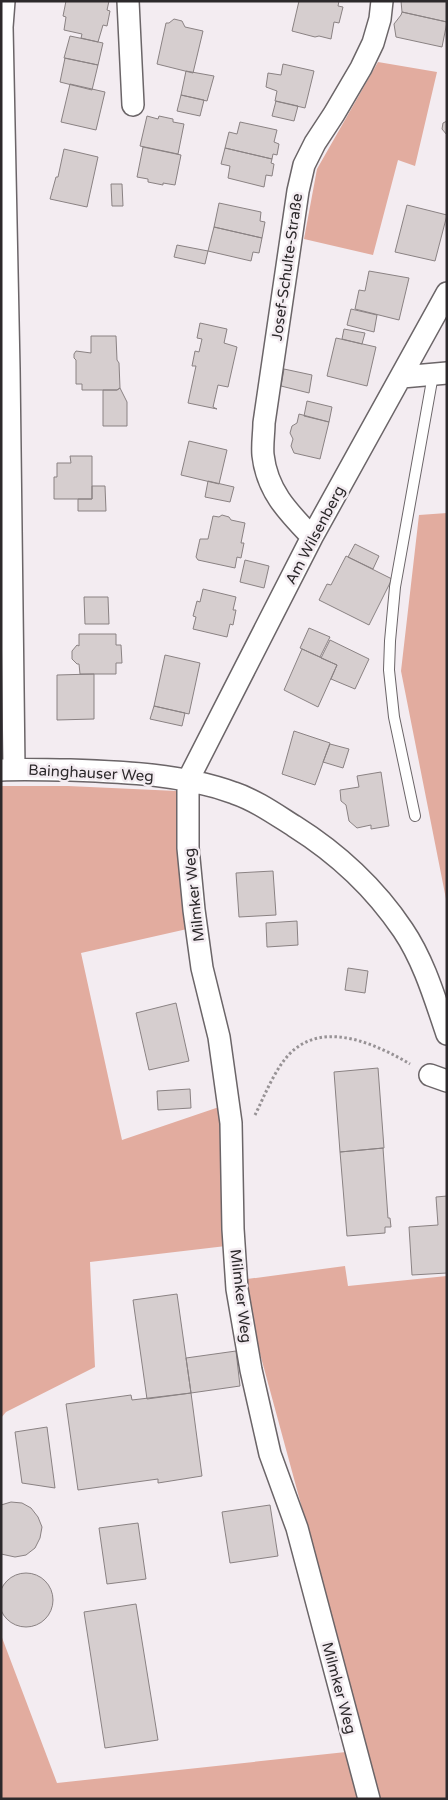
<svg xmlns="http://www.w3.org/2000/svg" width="448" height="1800" font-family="'Varela Round',sans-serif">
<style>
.green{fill:#e2ac9f}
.building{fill:#d6cecf;stroke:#8a8283}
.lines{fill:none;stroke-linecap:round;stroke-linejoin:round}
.service-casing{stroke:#6b6568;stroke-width:12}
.minor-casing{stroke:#6b6568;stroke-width:24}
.path{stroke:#979295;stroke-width:3;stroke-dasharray:2.5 2.5;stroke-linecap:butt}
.service{stroke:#fff;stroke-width:10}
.minor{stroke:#fff;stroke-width:21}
.labels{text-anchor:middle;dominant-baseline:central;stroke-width:5;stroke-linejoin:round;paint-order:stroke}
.street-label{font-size:15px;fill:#2c292b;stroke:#f3ecf1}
</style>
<rect width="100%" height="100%" fill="#f3ecf1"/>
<path class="green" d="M378 62 437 72 415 166 398 160 373 255 304 239 317 169Z
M447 513V904L401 671 419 515Z
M1 786H68L177 791 196 927 81 953 122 1140 222 1106 226 1246 90 1262 95 1367 6 1412 1 1418Z
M345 1266 348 1286 447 1276V1799H1V1635L57 1783 346 1752 368 1751 240 1280Z"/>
<path class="building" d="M66 1H109L107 10 110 11 107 26 103 25 98 42 81 38 82 34 64 30 66 17 63 16Z
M299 1H339L338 6 343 7 339 23 334 22 331 39 319 36 315 37 292 31Z
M401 1H447V22L402 12Z
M402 12 447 22 442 47 396 37 394 24 401 15Z
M174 19 182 21 185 27 203 31 193 73 157 64 166 23H169Z
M70 36 103 43 98 65 64 58Z
M65 58 98 65 92 90 60 82Z
M283 64 314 71 305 108 275 101 277 91 266 87 268 73 281 75Z
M186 71 214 76 207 101 181 95Z
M70 84 105 92 96 130 61 122Z
M181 95 204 100 200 116 177 111Z
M276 101 298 106 294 121 272 116Z
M147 116 158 119 159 116 173 119V122L184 124 178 154 140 146Z
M447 121V135L442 129 443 123Z
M240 122 277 130 274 142 279 144 277 155 273 154 272 159 225 148 229 132 237 134Z
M143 147 181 155 175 185 163 183V185L148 182V179L137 177Z
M225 148 272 159 271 163 274 164 272 176 266 175 264 187 228 178 230 166 221 164Z
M64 149 98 157 87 207 50 199 56 177H58Z
M111 184H122L123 206H112Z
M219 203 261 212 260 221 265 222 262 238 214 227Z
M407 205 447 215 435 261 395 252Z
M214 227 262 238 259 253 253 252 251 261 208 251Z
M177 245 208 251 205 264 174 257Z
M369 271 409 278 399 320 355 309 359 290 365 291Z
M351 309 377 315 374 332 347 325Z
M200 323 227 329 224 343 237 347 228 387 218 385 213 407 217 409 188 403 196 366H192L195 351 199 352 202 339 197 338Z
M344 329 365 333 362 344 342 339Z
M91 336H116L117 360 119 363 120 388 117 390H82V384H76V360L74 358V354L76 351 91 353Z
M336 338 376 347 367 386 327 376Z
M284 369 312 375 309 393 281 386Z
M120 388 127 402V426H103V390H117Z
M307 401 332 407 329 422 304 416Z
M299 414 329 422 320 459 294 453 291 446 293 439 290 433 292 426 297 423Z
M189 441 227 450 219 484 181 475Z
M70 456H92V499H54V477H57V463H71Z
M208 481 234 487 230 502 205 497Z
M92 486H105L106 511H78V499H92Z
M222 515 229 517 231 520 245 523 241 543H244L241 558 237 557 235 568 198 560 196 557 200 539H208L213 516 219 517Z
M355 544 379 556 373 569 348 557Z
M346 556 392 579 369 625 319 600 327 584 331 585Z
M245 560 269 566 264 588 240 582Z
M203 589 236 597 233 610H236L233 625 230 624 227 637 193 629 196 617 193 616 197 601 200 602Z
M84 597H108L109 624H85Z
M309 628 330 637 320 657 300 648Z
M79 634H116V645H121L122 663H116V674H80L79 664H77L72 659V651L77 645 79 646Z
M330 640 369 659 355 689 331 679 337 665 321 658Z
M302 649 337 665 318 707 284 690Z
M165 655 200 663 189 714 154 706Z
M94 674V719L57 720V675Z
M154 706 185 713 182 726 150 719Z
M294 731 330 743 315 785 282 774Z
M330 744 349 749 343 768 323 762Z
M381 772 389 826 371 829V825L357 828 349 821 346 805 341 801 340 790 359 787 357 776Z
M273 871 276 915 239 917 236 873Z
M297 921 298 945 267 947 266 923Z
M348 968 368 971 365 993 345 990Z
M176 1003 189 1061 149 1070 136 1013Z
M378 1068 384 1148 340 1152 334 1072Z
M190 1089 191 1108 158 1110 157 1091Z
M383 1148 388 1218H390L391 1227H385V1233L347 1236 340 1152Z
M447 1196V1273L412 1275 409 1227 438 1225 436 1197Z
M177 1294 191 1393 147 1399 133 1300Z
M236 1351 240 1386 191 1393 186 1358Z
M191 1393 202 1476 158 1483V1479L78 1490 66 1404 131 1395 132 1400Z
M47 1427 55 1488 22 1483 15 1432Z
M11 1502 22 1503 31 1508 38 1517 42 1527 40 1538 35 1548 26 1555 15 1557 1 1554V1505Z
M270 1505 278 1556 230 1563 222 1512Z
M138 1523 146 1579 107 1584 99 1528Z
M-1 1600a27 27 0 1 1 54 0a27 27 0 1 1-54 0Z
M136 1604 158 1740 105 1748 84 1612Z"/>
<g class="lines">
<defs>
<path id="service" d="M415 816 394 717 389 670 390 641 395 587 433 375"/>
<path id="minor" d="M4 1 2 27 9 369 14 769
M128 1 133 105
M402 377 447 373
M312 537C288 512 267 491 263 455 262 444 264 433 264 423L298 191 304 165 315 143 334 114 361 68 373 43 380 19 382 1
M1 770C24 769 47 770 69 770 124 772 182 774 234 793 255 800 275 814 294 826 337 853 374 887 403 930 424 961 435 999 447 1034
M430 1075 447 1081
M369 1799 297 1528 270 1454 251 1370 237 1289 233 1229 231 1123 219 1037 202 968 194 910 188 848V780L312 537 447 293"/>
</defs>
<use href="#service" class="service-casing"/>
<use href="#minor" class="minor-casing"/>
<path class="path" d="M255 1115C265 1095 277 1063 295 1049 328 1022 378 1045 410 1064"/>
<use href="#service" class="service"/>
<use href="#minor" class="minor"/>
</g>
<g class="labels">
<g class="street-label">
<text transform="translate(287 267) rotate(-82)">Josef-Schulte-Straße</text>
<text transform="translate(315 535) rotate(-62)">Am Wilsenberg</text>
<text transform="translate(91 773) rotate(3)">Bainghauser Weg</text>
<text transform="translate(194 895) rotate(-96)">Milmker Weg</text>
<text transform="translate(241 1296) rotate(83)">Milmker Weg</text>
<text transform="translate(339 1688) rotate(75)">Milmker Weg</text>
</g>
</g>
<rect width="448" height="1800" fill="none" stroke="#2c292b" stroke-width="5"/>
</svg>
